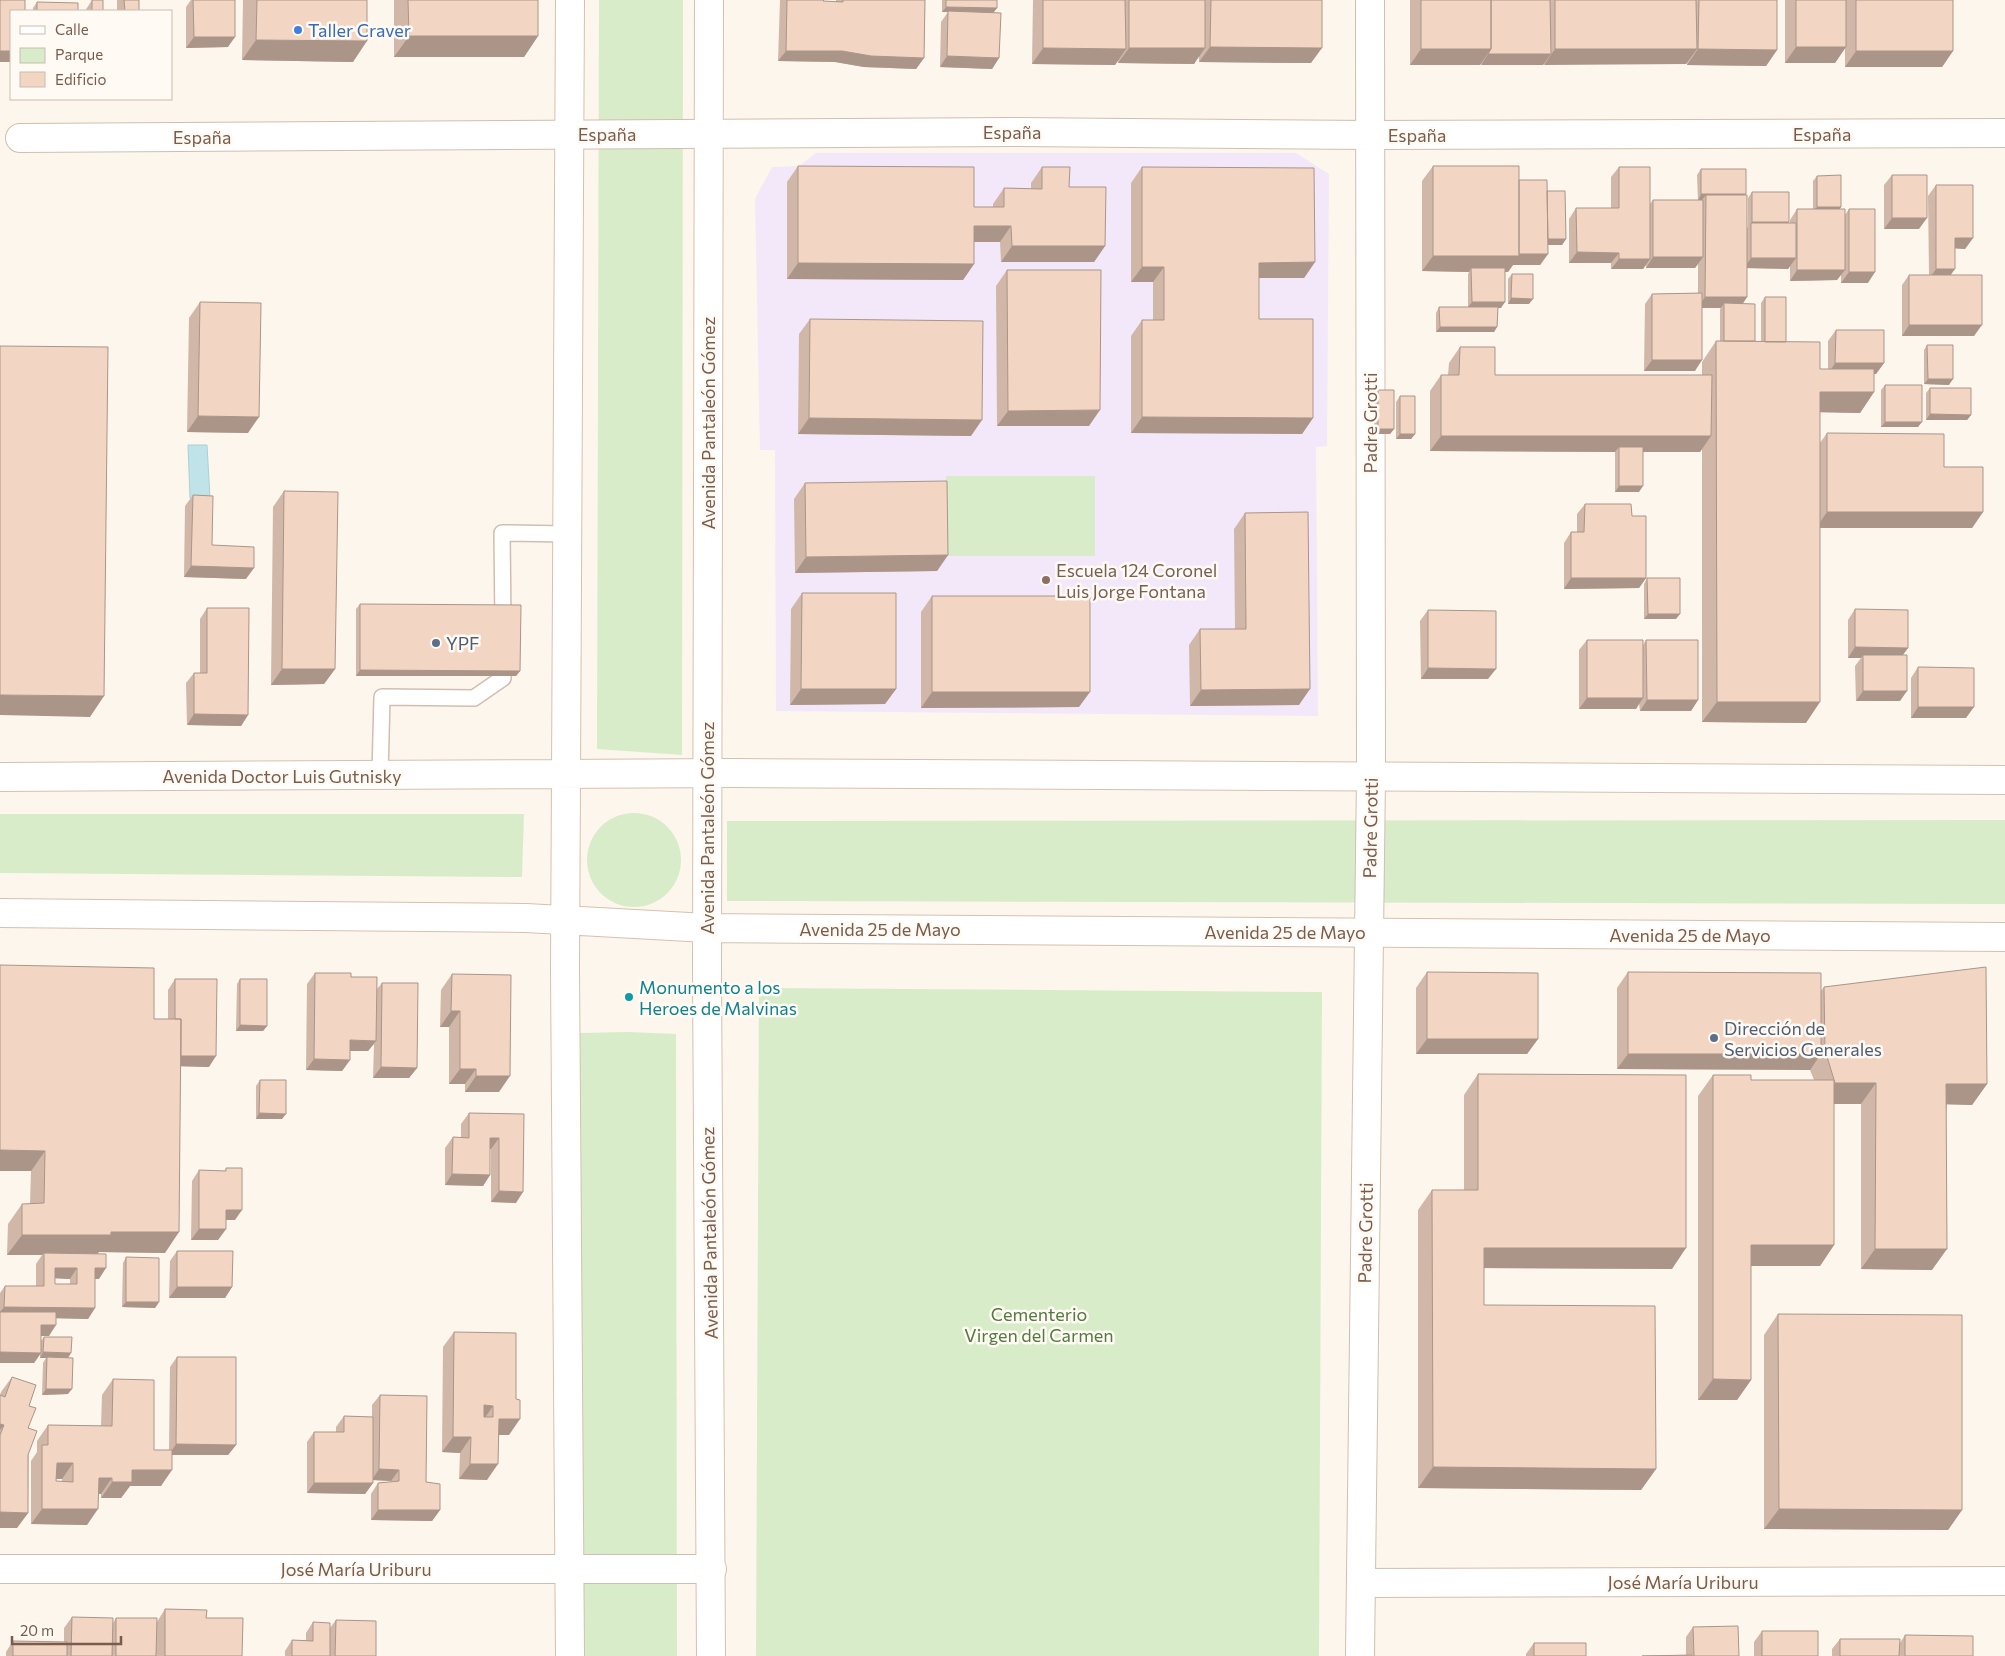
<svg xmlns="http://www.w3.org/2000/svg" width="2005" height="1656" font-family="Commissioner,sans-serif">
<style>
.education{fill:#f3e8fa}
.green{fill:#d8ecc9}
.water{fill:#bfe3e8;stroke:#a5d3da}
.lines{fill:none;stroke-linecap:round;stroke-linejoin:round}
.service-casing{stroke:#d1beb0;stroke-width:18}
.minor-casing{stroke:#d1beb0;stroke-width:30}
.secondary-casing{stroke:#d6c0b0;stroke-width:30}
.service{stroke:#fff;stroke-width:15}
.minor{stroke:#fff;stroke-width:28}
.secondary{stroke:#fff;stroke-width:28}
.wall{fill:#d1b7a8;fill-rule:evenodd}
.shaded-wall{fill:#aa9588}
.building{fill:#f3d5c3;stroke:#aa9588;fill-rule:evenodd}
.shop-dot{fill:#3f7fe0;stroke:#fffaf3;stroke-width:2}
.education-dot{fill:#8d6e63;stroke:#fffaf3;stroke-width:2}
.service-dot{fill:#5c6f8a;stroke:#fffaf3;stroke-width:2}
.culture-dot{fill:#0f9aa8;stroke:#fffaf3;stroke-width:2}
.labels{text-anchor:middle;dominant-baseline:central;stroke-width:5;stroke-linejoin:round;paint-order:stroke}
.shop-label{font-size:18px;fill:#366cbe;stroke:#fffaf3;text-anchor:start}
.street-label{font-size:18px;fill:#7a5c4d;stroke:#fffaf3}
.education-label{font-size:18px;fill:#785e54;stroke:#fffaf3;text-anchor:start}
.service-label{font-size:18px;fill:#4e5e75;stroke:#fffaf3;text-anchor:start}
.culture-label{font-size:18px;fill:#0d838f;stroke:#fffaf3;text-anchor:start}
.park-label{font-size:18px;fill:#537a41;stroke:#fffaf3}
</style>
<rect width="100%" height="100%" fill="#fdf6ec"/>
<path class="education" d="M816 153H1296L1329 174 1327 446 1316 447 1318 716 776 711 775 450H760L755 199 772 167 799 166Z"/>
<path class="green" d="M599 0H683L682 755 597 749Z
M946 476H1095V556H947Z
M587 860a47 47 0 1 1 94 0a47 47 0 1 1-94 0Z
M0 814H524L522 877 0 873Z
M2005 820V904L727 901V821Z
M759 988 1322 992 1319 1656H756Z
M629 1032 676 1034 677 1656H583L580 1033Z"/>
<path class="water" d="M188 445H207L210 498H190Z"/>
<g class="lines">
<defs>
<path id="service" d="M503 625 502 533 567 534
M380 775 382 697 474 698 503 678V655"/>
<path id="minor" d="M20 138 1013 132 1370 135 2005 133
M0 1569H712
M1361 1583 2005 1581
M1360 1656 1371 776 1370 0"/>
<path id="secondary" d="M709 0 707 970 711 1656
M0 777 734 773 2005 780
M0 913 526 918 707 928 2005 937
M570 1656 565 969 570 0"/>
</defs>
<use href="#service" class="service-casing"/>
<use href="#minor" class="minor-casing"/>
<use href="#secondary" class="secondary-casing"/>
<use href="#service" class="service"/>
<use href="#minor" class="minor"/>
<use href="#secondary" class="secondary"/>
</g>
<path class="wall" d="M92 0 103 11H85Z
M117 0H139V11H117Z
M191 0H235L228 47 186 48V7Z
M243 0H367L353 62 242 60Z
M394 0H538V36L524 57H394Z
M780 0H824L823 1 836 2V0H925L924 58 916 69 864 67 835 62 778 61Z
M942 0H997V8L994 12 999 58 992 69 940 67 941 22 948 12H942Z
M1033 0H1322L1311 63 1199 62V55L1194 64 1118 63V61L1115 65 1032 64Z
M1410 0H1777V50L1766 66 1687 65V62L1686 64H1544L1543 65 1481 64 1480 65H1410Z
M1785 0H1953V51L1942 67H1845V48L1835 63H1785Z
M37 2 78 11H33V8Z
M798 166 974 207H993V204L1004 188 1031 189V183L1042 167 1069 187 1105 246 1094 262H1001L1000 242H974V264L963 280 787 279V182Z
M1433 166 1519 180 1547 191 1566 239 1562 245H1548V254L1540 265H1513L1508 272H1505L1501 308H1498L1497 327 1494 332H1436V313L1439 307H1468V274L1469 272 1422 271V181Z
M1142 167 1315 262 1304 278H1259V319L1313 418 1302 434 1131 433V336L1142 320H1153V282H1131V183Z
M1619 167 1650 204 1653 200H1702H1698L1697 175 1701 169 1745 195 1747 228 1748 227V198L1752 192 1789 222 1788 223H1790V220L1797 209H1813V181L1817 176 1841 207 1839 209 1845 215 1849 209 1868 283H1841V274L1837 280 1790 281V266L1788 269 1747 268V297L1742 304 1754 341H1761V303L1765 297 1786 342 1820 369H1828V341L1836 330 1884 363 1876 374H1874V392L1860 413 1820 412V443L1827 433 1944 467 1983 512 1972 528H1820L1806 723 1702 722V449L1700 452H1643L1639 492H1615V452L1430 451V391L1441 375H1448L1449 363 1460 347 1495 375H1702V362L1716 341H1720V309L1721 308H1702L1695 371H1644L1645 304 1652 294 1698 293V264L1695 268H1646V265L1643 269H1611V263H1569V219L1576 208H1611V177Z
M1892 175 1919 229H1884V185Z
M1936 185 1973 238 1965 249 1955 248 1951 275 1974 336H1902V285L1909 275H1929L1928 196Z
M1007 270 1089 426H997L996 286Z
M1512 274 1529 304H1508V279Z
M200 302 248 433 187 432 189 318Z
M810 319 971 436 798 434 799 334Z
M1927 345 1949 385 1924 384V350Z
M1885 385 1918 427H1881V390Z
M1930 388 1971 415 1967 420H1926V393Z
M1378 390 1394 429 1390 434H1374V396Z
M1400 396 1415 434 1411 439H1396V402Z
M805 483 948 555 937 571 795 573 794 499Z
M284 491 335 669 324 684 271 685 273 507Z
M193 495 212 545 246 579 184 577 185 506Z
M1585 504 1632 516 1646 578 1639 588 1564 589V543L1571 532H1577V514Z
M1245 513 1299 705 1190 706 1189 645 1200 629H1235L1234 529Z
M1647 578 1676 619H1644V584Z
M802 593 896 689 885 704 790 705 791 609Z
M932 596 1079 707 921 708V612Z
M360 604 520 671 516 676H356V609Z
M207 608 248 715 241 726 187 725 186 683 194 673H200V619Z
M1855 609 1908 648 1902 655 1900 701H1856L1855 666 1861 658H1848V620Z
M1428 610 1488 679H1421L1420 621Z
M1587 640 1643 645 1646 640 1698 700 1691 711H1640L1639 703 1636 709H1579V650Z
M1918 667 1966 718H1911V678Z
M0 965 154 1019H168V990L175 979 209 1067 181 1066 165 1253 99 1252 97 1254 99 1279H95V1308L88 1319 56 1318 49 1336H41V1341L44 1337 68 1358V1394L42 1395 43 1363 46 1358H40V1354L34 1363H0V1293L5 1286H36V1264L42 1255H7L8 1224 22 1204H30L31 1171H0ZM55 1278 70 1279V1284H55Z
M1427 972 1538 1039 1527 1054H1416V988Z
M1628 972 1821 991 1824 987 1987 1084 1972 1105 1947 1104 1932 1270 1861 1269V1104H1834V1245L1820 1266H1751V1380L1737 1400H1698V1096L1713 1075 1751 1080H1814L1810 1070 1617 1069V988Z
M315 973 351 977 376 990 382 983 417 1068 409 1078H373L374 1044 368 1051H350V1060L342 1071 306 1070 307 984Z
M452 974 499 1092H465V1084H449V1027H440L441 990Z
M240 979 267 1026 263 1031H236L237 984Z
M1478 1074 1672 1269 1484 1268V1305L1656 1469 1641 1490 1418 1488V1210L1432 1190H1464V1095Z
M260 1080 282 1119H256V1086Z
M469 1113 524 1114 516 1203 491 1202V1149H490V1175L483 1186 445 1185V1148L453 1137 461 1138V1124Z
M226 1168 235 1220H226V1229L218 1240H191L192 1181 199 1170 225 1171Z
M177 1251 232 1287 225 1298H169L170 1261Z
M126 1257 159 1302 155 1308 122 1307 123 1263Z
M1778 1314 1962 1510 1948 1530 1764 1529V1335Z
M454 1332 509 1435H499L487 1480 459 1479 460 1453 442 1452 443 1347Z
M177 1357 236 1445 228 1455H172L161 1486H130L121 1498H101V1494H98L87 1525 31 1524V1461L37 1452V1441L48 1425 101 1426 102 1395 113 1379 154 1450H169L170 1367ZM56 1479H62V1482L56 1481Z
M12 1377 29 1406 28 1513 17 1528H0V1395L1 1392Z
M380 1395 440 1510 432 1521 371 1520V1494L378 1483 391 1482V1481L373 1480V1483L365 1494 307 1493V1442L314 1432H336V1427L344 1416 372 1417V1405Z
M165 1609 206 1618 242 1656H6V1652L13 1641 64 1642V1628L72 1617 113 1623 116 1618 157 1622Z
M336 1620 376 1656H285V1651L292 1640H306V1633L313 1622 330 1628Z
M1693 1627 1739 1656H1642L1686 1655V1637Z
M1762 1631 1818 1656H1754V1642Z
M1905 1635 1973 1656H1832V1649L1840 1639 1900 1643Z
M1534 1643 1586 1656H1526V1654Z"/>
<path class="shaded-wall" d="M946 7 997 8 993 13 942 12Z
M409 36H538L524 57H394Z
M194 37H235L228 47 186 48Z
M256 40 367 41 353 62 242 60Z
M1210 47 1322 48 1311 63 1199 62Z
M1796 47H1846L1835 63H1785Z
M1043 48 1126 49 1115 65 1032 64Z
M1129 48H1205L1194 64 1118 63Z
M1421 49H1491L1480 65H1410Z
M1555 49H1697L1686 64 1544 65Z
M1698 49 1777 50 1766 66 1687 65Z
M0 51H11V62H0Z
M786 51H842L924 58 916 69 864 67 835 62 778 61Z
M1856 51H1953L1942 67H1845Z
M1488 54H1551L1543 65H1481Z
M947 56 999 58 992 69 940 67Z
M1701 194H1746L1742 200 1706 195 1702 200H1698Z
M1817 207H1841L1837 213 1813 212Z
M1892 218H1927L1919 229H1884Z
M1752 222H1789L1785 227 1751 223Z
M974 226H1011L1000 242H963Z
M1955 238H1973L1965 249 1947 248Z
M1544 239H1566L1562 245H1540Z
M1012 246H1105L1094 262H1001Z
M1577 252 1619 253 1611 263H1569Z
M1519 254H1548L1540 265H1513L1508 272H1472L1471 268 1469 272 1422 271 1433 256Z
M1653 257H1703L1695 268H1646Z
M1751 258H1796L1788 269 1744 268Z
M1619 259H1650L1643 269H1611Z
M1315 262 1304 278H1248L1259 263Z
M798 263 974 264 963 280 787 279Z
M1142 267H1164L1153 282H1131Z
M1936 269H1955L1947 280 1929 279Z
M1797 270H1845L1837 280 1790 281Z
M1849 272H1875L1868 283H1841Z
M1705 297H1747L1740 308 1724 303 1721 308H1698Z
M1511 298 1533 299 1529 304H1508Z
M1472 302H1505L1501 308 1468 307Z
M1909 325H1982L1974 336H1902Z
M1440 327H1497L1494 332H1436Z
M1652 360H1702L1695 371H1644Z
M1835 363H1884L1876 374H1828Z
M1928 379H1953L1949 385 1924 384Z
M1820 392H1874L1860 413 1806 412Z
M1100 410 1089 426H997L1008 411Z
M1930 414 1971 415 1967 420H1926Z
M198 416 259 417 248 433 187 432Z
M1142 417 1313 418 1302 434 1131 433Z
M809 418 982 420 971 436 798 434Z
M1885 422H1922L1918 427H1881Z
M1378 429H1394L1390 434H1374Z
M1400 434H1415L1411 439H1396Z
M1441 436H1711L1700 452H1619V447L1615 452 1430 451Z
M1619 486H1643L1639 492H1615Z
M1827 512H1983L1972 528H1816Z
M948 555 937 571 795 573 806 557Z
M191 566 254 568 246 579 184 577Z
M1571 578H1646L1639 588 1564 589Z
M1648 614H1680L1676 619H1644Z
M1855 647 1908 648 1900 659 1863 655 1861 658H1848Z
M1428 668 1496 669 1488 679H1421Z
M282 669H335L324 684 271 685Z
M360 670 520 671 516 676H356Z
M801 689H896L885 704 790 705Z
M1310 689 1299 705 1190 706 1201 690Z
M1863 691H1907L1900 701H1856Z
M932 692H1090L1079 707 921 708Z
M0 695 104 696 90 717 0 715Z
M1587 698H1643L1636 709H1579Z
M1647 700H1698L1691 711H1640Z
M1717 702H1820L1806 723 1702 722Z
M1918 707H1974L1966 718H1911Z
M194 714 248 715 241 726 187 725Z
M451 1011H460L449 1027H440Z
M240 1025 267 1026 263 1031H236Z
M1427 1039H1538L1527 1054H1416Z
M350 1040 376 1041 368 1051H343Z
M1628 1054H1821L1810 1070 1617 1069Z
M175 1055 216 1056 209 1067 167 1066Z
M314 1059 350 1060 342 1071 306 1070Z
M381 1067 417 1068 409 1078H373Z
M460 1069H476L465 1084H449Z
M476 1076H510L499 1092H465Z
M1835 1083H1876L1861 1104H1821Z
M1946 1084H1987L1972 1105 1932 1104Z
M259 1113 286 1114 282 1119H256Z
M490 1138H499L491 1149H483Z
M0 1150 45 1151 31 1171H0Z
M452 1174 490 1175 483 1186 445 1185Z
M499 1191 523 1192 516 1203 491 1202Z
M226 1210H242L235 1220H218Z
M199 1229H226L218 1240H191Z
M111 1232H179L165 1253 99 1252 96 1256 44 1253 42 1255H7L22 1235Z
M1751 1245H1834L1820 1266H1737Z
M1484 1248H1686L1672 1269 1470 1268Z
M1875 1249H1947L1932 1270 1861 1269Z
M55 1268H77L70 1279 48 1278Z
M95 1268H106L99 1279H88Z
M177 1287H232L225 1298H169Z
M126 1302H159L155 1308 122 1307Z
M4 1307 95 1308 88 1319 0 1317V1312Z
M41 1325H56L49 1336H34Z
M0 1352 41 1353 34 1363H0Z
M43 1352 71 1353 68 1358H40Z
M1713 1379 1751 1380 1737 1400H1698Z
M46 1389H72L68 1394 42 1395Z
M484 1405 493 1406 482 1422Z
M499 1419H520L509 1435H488Z
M0 1424 4 1425 0 1430Z
M453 1437H471L460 1453 442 1452Z
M176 1444 236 1445 228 1455H169Z
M57 1463H73L62 1479H46Z
M470 1464H498L487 1480 459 1479Z
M1433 1467 1656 1469 1641 1490 1418 1488Z
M379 1469 399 1470 391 1481 372 1480Z
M132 1470H172L161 1486H130L121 1498H101L112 1482Z
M99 1478H112L101 1494 88 1493Z
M314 1483H373L365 1494 307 1493Z
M42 1509H98L87 1525 31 1524Z
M1779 1509 1962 1510 1948 1530 1764 1529Z
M378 1510H440L432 1521 371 1520Z
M0 1512 28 1513 17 1528H0Z"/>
<path class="building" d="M0 0H25V11H11V51H0Z
M92 0H103V11H92Z
M124 0H139V11H125Z
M193 0H235V37H194Z
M257 0H367V41L256 40Z
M408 0H538V36H409Z
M787 0H824L823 1 843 2V0H925L924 58 871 56 842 51H786Z
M946 0H997V8L946 7Z
M1043 0H1125L1126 49 1043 48Z
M1129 0H1205V48H1129Z
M1211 0H1322V48L1210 47Z
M1421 0H1491V49H1421Z
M1491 0H1550L1551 54H1488L1491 49Z
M1555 0H1696L1697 49H1555Z
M1699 0H1777V50L1698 49Z
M1796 0H1846V47H1796Z
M1856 0H1953V51H1856Z
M37 2 78 3V11H37Z
M948 11 1001 13 999 58 947 56Z
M798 166 974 167V207H1004V188L1042 189V167H1070L1069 187H1106L1105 246H1012L1011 226H974V264L798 263Z
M1433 166H1519V256H1433Z
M1142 167 1314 168 1315 262 1259 263V319H1313V418L1142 417V320H1164V267H1142Z
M1619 167H1650V259H1619V253L1577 252 1576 208H1619Z
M1701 169H1746V194H1701Z
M1841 175V207H1817V176Z
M1892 175H1927V218H1892Z
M1519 180H1547L1548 254H1519Z
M1936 185H1973V238H1955V269H1936Z
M1547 191H1565L1566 239H1548Z
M1752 192H1789V222H1752Z
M1706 195H1747V297H1705Z
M1653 200H1703V257H1653Z
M1797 209H1845V270H1797Z
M1849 209H1875V272H1849Z
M1751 223H1796V258H1751Z
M1471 268H1505V302H1472Z
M1007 270H1101L1100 410 1008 411Z
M1512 274H1533V299L1511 298Z
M1909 275H1982V325H1909Z
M1702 293V360H1652V294Z
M1765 297H1786V342H1765Z
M200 302 261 303 259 417 198 416Z
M1724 303 1755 304V341H1724Z
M1439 307H1498L1497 327H1440Z
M810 319 983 321 982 420 809 418Z
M1836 330H1884V363H1835Z
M1716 341 1820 342V369H1874V392H1820V702H1717Z
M1927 345H1953V379H1928Z
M0 346 108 347 104 696 0 695Z
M1460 347H1495V375H1712L1711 436H1441V375H1459Z
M1885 385H1922V422H1885Z
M1930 388H1971V415L1930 414Z
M1378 390H1394V429H1378Z
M1400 396H1415V434H1400Z
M1827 433 1944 434V467H1983V512H1827Z
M1619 447H1643V486H1619Z
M947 481 948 555 806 557 805 483Z
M284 491 338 492 335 669H282Z
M193 495 213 496 212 545 254 547V568L191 566Z
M1585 504H1631L1632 516H1646V578H1571V532H1584Z
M1308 512 1310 689 1201 690 1200 629H1246L1245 513Z
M1647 578H1680V614H1648Z
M802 593H896V689H801Z
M932 596H1090V692H932Z
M360 604 521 605 520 671 360 670Z
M207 608H249L248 715 194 714V673H207Z
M1855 609 1908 610V648L1855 647Z
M1428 610 1496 611V669L1428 668Z
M1587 640H1643V698H1587Z
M1646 640H1698V700H1647Z
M1863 655H1907V691H1863Z
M1918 667 1974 668V707H1918Z
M0 965 154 968V1019H181L179 1232H111V1235H22V1204L44 1203 45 1151 0 1150Z
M1986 967 1987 1084H1946L1947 1249H1875L1876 1083H1835L1825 1050 1824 987Z
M1427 972 1538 973V1039H1427Z
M1628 972 1821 973V1054H1628Z
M315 973H351V977H377L376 1041 350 1040V1060L314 1059Z
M452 974 511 975 510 1076H476V1069H460V1011H451Z
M175 979H217L216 1056H181V1019H175Z
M240 979H267V1026L240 1025Z
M382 983H418L417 1068 381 1067Z
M1478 1074 1686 1075V1248H1484V1305L1655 1306 1656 1469 1433 1467 1432 1190H1478Z
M1713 1075H1751V1080H1834V1245H1751V1380L1713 1379Z
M260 1080H286V1114L259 1113Z
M469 1113 524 1114 523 1192 499 1191V1138H490V1175L452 1174 453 1137 469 1138Z
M226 1168H242V1210H226V1229H199V1170L226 1171Z
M177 1251H233L232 1287H177Z
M44 1253 106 1254V1268H95V1308L4 1307 5 1286H44ZM55 1268H77V1284H55Z
M126 1257 159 1258V1302H126Z
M0 1312H56V1325H41V1353L0 1352Z
M1778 1314 1962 1315V1510L1779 1509Z
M454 1332 516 1333V1399L520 1400V1419H499L498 1464H470L471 1437H453ZM484 1405 493 1406V1417H484Z
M44 1337H72L71 1353 43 1352Z
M47 1357 73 1358 72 1389H46Z
M177 1357H236V1445L176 1444Z
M12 1377 36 1385 29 1406 36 1408 28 1428 37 1431 28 1455V1513L0 1512V1435L4 1425 0 1424V1395L5 1397Z
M113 1379 154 1380V1450H172V1470H132V1482H112V1478H99L98 1509H42V1445H48V1425L112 1426ZM57 1463H73V1482L56 1481Z
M380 1395 427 1396 426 1482 440 1484V1510H378V1483L399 1481V1470L379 1469Z
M344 1416 373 1417V1483H314V1432H344Z
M165 1609 207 1610 206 1618H243L242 1656H165Z
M72 1617 113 1618 112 1656H71Z
M116 1618H157L156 1656H116Z
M336 1620 376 1621V1656H335Z
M313 1622 330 1623V1656H292V1640L313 1641Z
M1738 1626 1739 1656H1694L1693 1627Z
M1762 1631H1818V1656H1762Z
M1905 1635 1973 1636V1656H1905Z
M1840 1639H1900L1899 1656H1840Z
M13 1641 67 1642V1656H13Z
M1534 1643H1586V1656H1534Z
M1692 1655V1656H1642Z"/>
<circle class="shop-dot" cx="298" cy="30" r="5"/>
<circle class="education-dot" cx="1046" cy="580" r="5"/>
<g class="service-dot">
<circle cx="436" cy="643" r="5"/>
<circle cx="1714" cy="1038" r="5"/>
</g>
<circle class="culture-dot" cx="629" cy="997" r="5"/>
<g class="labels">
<g class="shop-label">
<text x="308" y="30">Taller Craver</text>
</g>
<g class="street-label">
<text x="1012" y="132">España</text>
<text x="607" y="134">España</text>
<text x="1822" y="134">España</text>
<text x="1417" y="135">España</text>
<text x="202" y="137">España</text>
<text transform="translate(708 423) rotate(-90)">Avenida Pantaleón Gómez</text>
<text transform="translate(1370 423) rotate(-90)">Padre Grotti</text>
<text x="282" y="776">Avenida Doctor Luis Gutnisky</text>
<text transform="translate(707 828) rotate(-90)">Avenida Pantaleón Gómez</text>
<text transform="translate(1370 828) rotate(-89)">Padre Grotti</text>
<text x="880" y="929">Avenida 25 de Mayo</text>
<text x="1285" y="932">Avenida 25 de Mayo</text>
<text x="1690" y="935">Avenida 25 de Mayo</text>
<text transform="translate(709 1233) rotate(-91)">Avenida Pantaleón Gómez</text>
<text transform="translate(1365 1233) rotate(-89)">Padre Grotti</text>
<text x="356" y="1569">José María Uriburu</text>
<text x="1683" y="1582">José María Uriburu</text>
</g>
<g class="education-label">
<text x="1056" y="570">Escuela 124 Coronel<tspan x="1056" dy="21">Luis Jorge Fontana</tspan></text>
</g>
<g class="service-label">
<text x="446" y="643">YPF</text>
<text x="1724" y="1028">Dirección de<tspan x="1724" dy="21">Servicios Generales</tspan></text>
</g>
<g class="culture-label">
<text x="639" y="987">Monumento a los<tspan x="639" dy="21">Heroes de Malvinas</tspan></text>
</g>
<g class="park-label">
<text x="1039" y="1314">Cementerio<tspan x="1039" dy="21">Virgen del Carmen</tspan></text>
</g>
</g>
<rect x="10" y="10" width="162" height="90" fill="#fffaf3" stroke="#cabbb1"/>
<rect x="20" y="26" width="25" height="8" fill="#ffffff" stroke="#cabbb1"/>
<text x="55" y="35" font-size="15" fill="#7a5c4d">Calle</text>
<rect x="20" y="48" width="25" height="15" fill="#d8ecc9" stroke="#cabbb1"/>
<text x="55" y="60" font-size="15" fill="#7a5c4d">Parque</text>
<rect x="20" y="72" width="25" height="15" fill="#f3d5c3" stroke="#cabbb1"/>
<text x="55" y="85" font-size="15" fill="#7a5c4d">Edificio</text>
<path d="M12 1636v8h109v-8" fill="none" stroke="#7a5c4d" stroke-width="2.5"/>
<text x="20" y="1636" font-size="15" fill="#7a5c4d" stroke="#fffaf3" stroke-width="4" paint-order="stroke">20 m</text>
</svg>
